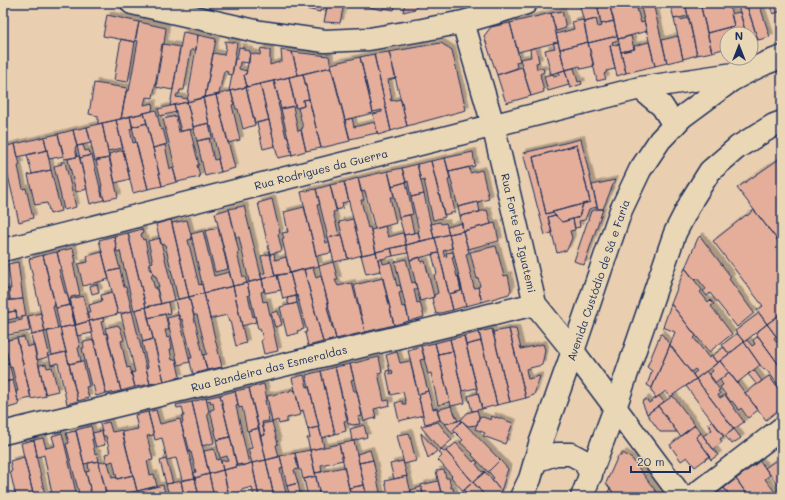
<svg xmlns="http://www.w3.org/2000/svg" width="785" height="500" font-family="Mali,sans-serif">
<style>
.building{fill:#e4ae9a;stroke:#1b2f5e;filter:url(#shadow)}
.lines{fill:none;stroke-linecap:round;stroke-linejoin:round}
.street-casing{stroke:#1b2f5e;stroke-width:25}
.secondary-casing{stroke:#1b2f5e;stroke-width:25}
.street{stroke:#ead7b5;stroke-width:22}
.secondary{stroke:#ead7b5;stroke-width:22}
.labels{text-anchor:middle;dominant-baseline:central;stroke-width:4;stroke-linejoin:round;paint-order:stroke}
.street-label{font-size:11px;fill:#1b2f5e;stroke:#ead7b5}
</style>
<defs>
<filter id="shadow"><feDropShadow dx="3.5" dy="-3.5" stdDeviation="0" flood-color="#0004"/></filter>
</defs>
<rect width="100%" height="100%" fill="#e9cfb0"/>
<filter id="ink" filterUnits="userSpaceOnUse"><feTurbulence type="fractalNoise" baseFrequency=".025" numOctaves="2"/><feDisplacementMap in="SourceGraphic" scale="8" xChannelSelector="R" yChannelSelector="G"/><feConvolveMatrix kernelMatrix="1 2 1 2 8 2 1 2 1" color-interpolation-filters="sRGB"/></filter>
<g filter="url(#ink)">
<path class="building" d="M297 3H328L326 11 320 10V12L297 7Z
M328 3 331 4V3H360L359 7 344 4 340 23 324 22Z
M369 3H396L394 10 383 8V10L369 7Z
M405 3H431L416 6 415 9 403 12Z
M595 3H597L600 18 584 22 580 7Z
M597 3H609L614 21 601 24Z
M609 3H640L641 8 637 9 641 23 644 22 647 31 618 39Z
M640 3H653L667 63 655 66Z
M670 3H685L688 16 674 19Z
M685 3H700L712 52 697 55Z
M700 3H729L734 26 707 33Z
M746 3H759L770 37 758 40Z
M746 3 758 40 751 42V34H746L738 6Z
M769 3H778L781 11 773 14Z
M562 11 566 28 556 31 551 13Z
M740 12 746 34H731L729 27 734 26 731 14Z
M551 13 558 42 518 52 510 23Z
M107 15 139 22 135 42 103 36Z
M679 18 680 20 689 18 697 55 683 59 674 19Z
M596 19 598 27 602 26 601 24 614 21 617 36 588 43 584 22Z
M583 20 588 42 560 49 556 34 574 29 572 22Z
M139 22 166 28 164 44H162L153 98 146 97 144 105 153 103 152 111 121 119 126 91H129L138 41 135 40Z
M510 23 520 61 516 62 517 68 497 75 484 36 491 27Z
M729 27 731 34H727V48L712 52 707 33Z
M183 32 198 35 196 50H191L184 90H180L179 94H177L176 97 188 99 187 102 170 106Z
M198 35 216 39 205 97 187 102Z
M617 36 618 40 612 42 613 45 610 46 615 69 606 71V73L604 74 606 79 597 81 588 43Z
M631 36 634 49 621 52 618 39Z
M678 36 683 59 667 63 662 40Z
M121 39 135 42 128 82 114 80Z
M225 41 237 43 232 75 227 74 228 72 224 71 219 94 205 97 213 53 224 55 226 45 225 44Z
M558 42 565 70 551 74 545 50 555 48 553 43Z
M588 42 594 66 581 69 580 66 565 70 560 49Z
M649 42 655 66 626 73 621 52 635 49 634 46Z
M441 43 452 50 466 110 407 126 389 52Z
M163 44 180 47 173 90 156 87Z
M619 44 626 73 617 76 610 46Z
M239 47 244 48V50L250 51 249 63 240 62 239 69 247 71 246 74 244 75 247 87 229 91 235 59H237Z
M536 47 539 62 536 63 537 69 543 68 544 72 540 74 544 92 531 96 520 59 531 57 530 49Z
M261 48 270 50V65L282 61 281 50 292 52 298 75 247 87 244 75 246 74 250 53 260 55Z
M292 52 329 56 331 67 298 75Z
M389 52 396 78 388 80 392 99H390L391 101 401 99 407 126 391 131 374 54Z
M374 54 391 131 378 135 373 114 382 112V110L373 112 360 57Z
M360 57 373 113 345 120 331 64Z
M331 67 350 141 321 148 303 74Z
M522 67 531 96 506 103 497 75Z
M574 68 578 82 581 81 582 84 570 88 565 70Z
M565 70 569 85 548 91 544 76 553 74 554 76 560 75 559 72Z
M303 74 309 99 303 100 304 106 296 108 289 77Z
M289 77 295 106 281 109 274 81Z
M274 81 280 103H278L286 137 288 136 292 155 278 158 260 84Z
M94 83 127 88 121 119 98 124V116L89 114Z
M260 84 269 120 255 123 246 87Z
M246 87 255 125 243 129 238 109H236L231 91Z
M231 91 234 104 232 105 240 140 228 143 216 95Z
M216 95 235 168 221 172 218 159H219L211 126 210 127 209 123 203 98Z
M203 98 209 123 193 127 187 102Z
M309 99 321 148 306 151 301 129 303 128 298 108 304 106 303 100Z
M187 102 194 129 181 131 174 105Z
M174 105 176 112 160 116 158 109Z
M293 106 298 131 301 130 306 151 292 155 281 109Z
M156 110 161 130 163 129 167 144 153 148 144 113Z
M144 113 147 123 132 127 130 116Z
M130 116 133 128 130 129 133 143 136 142 148 189 133 193 116 120Z
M176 116 179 132 190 129 199 165H197L200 177 177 182 173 168 175 167 163 119Z
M352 118 354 127 375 122 377 133 350 139 345 120Z
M116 120 123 148 108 151 102 123Z
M269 120 275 146 263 149 257 123Z
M102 123 109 158 95 161 87 127Z
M147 123 162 186 148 189 132 127Z
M209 123 212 138 197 141 193 127Z
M87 127 91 143 77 146 73 130Z
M73 130 77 147 75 148 77 157 64 159 58 134Z
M58 134 64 156 49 159 44 137Z
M44 137 47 150 18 157 15 144Z
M209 138 214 160 218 159 221 172 205 176 197 141Z
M581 139 597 207 589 209 585 220 579 221 580 227 575 228 573 219 579 217 583 204 590 202 577 145 533 157 546 214 552 212 555 215 548 217 552 233 545 235 523 153Z
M15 144 20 165 18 166 23 189 26 188 33 218 19 222 3 155V147Z
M83 145 85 151 89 150 90 155 80 158 77 146Z
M165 145 170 169 173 168 177 182 162 186 153 148Z
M577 145 590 202 546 214 533 157Z
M47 150 51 170 32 174 27 155Z
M123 150 130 179 115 183 109 154Z
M473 152 475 166 449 172 445 158Z
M92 155 102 196H103L104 200 90 204 80 158Z
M79 156 87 189 76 192 68 159Z
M782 157V215L779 217 782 220 778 224 782 229V246L737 188Z
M109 158 118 197 104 200 101 186H102L96 160Z
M445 158 450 179 448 180 455 212 444 215 431 161Z
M431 161 445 217 433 220 424 180 421 181 417 164Z
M61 162H65L76 207 64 210 54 166 62 164Z
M417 164 424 194 411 197 408 181 406 182 402 168Z
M469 167 470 173 482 170 489 199 458 207 449 172Z
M402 168 406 182 392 186 388 171Z
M51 170 61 211 50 214 47 203 35 205 28 175Z
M388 171 394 197H390L396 223 375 229 365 191 361 192 358 178Z
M358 178 364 200H361L368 228 370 227 376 252 362 255 344 182Z
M615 180 603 209H598L592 185Z
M344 182 349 201 342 203 343 208 336 210 330 185Z
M406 182 413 214 399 217 392 186Z
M330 185 337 211 333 212 339 235 328 238 316 189Z
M316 189 320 204 317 205 326 243 329 242 331 253 316 256 301 192Z
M424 194 434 238 420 241 418 232 419 231 411 197Z
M272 199 280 233 278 234 282 251 270 254 258 203Z
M478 202 480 212 460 216 458 207Z
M583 204 579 217 562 222 552 212Z
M244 206 262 279 249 282 239 237H236L229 209Z
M304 207 319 266 290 273 282 239 284 238 282 233 288 232 284 212Z
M229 209 239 252 237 253 243 277H245L247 283 233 286 215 213Z
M598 209H603L584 265 574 261 591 211Z
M487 210 491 224 463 231 460 216Z
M754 210 782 246V313L767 324 757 310 763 306 713 241 746 215 747 216Z
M410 215 414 233 404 235 399 217Z
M555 215 562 222 573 219 575 230 570 231 572 238 567 250 557 253 548 217Z
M353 219 362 255 348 259 339 222Z
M171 220 189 297 178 299 165 244 161 245 156 224Z
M187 220 192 239 188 240 199 285 202 284 204 293 189 297 172 223Z
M440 222 441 224 446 223 449 234 434 238 431 224Z
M462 223 463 231 449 234 447 227Z
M495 223 499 241 468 249 463 231Z
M385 226 388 237 403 233 406 245 376 252 371 230Z
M218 228 228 269 215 272 205 231Z
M142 229 143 233 141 234 143 240 145 239 150 263H149L150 270H152L153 274 151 275 155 289 157 288 161 304 146 307 128 233Z
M203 231 214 276 229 272 233 286 204 293 191 234Z
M463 231 469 253 466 254 474 288 478 287 482 302 466 306 449 234Z
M418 232 420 241 406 245 404 235Z
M128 233 146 307 134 310 120 251 117 252 114 236Z
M449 234 452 248 443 251 445 257 447 256 446 253 453 252 454 256 452 257 457 277 458 276 461 291 449 294 435 238Z
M342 235 348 259 334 262 328 238Z
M114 236 117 249 115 250 120 269 107 272 99 240Z
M700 236 731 277 729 279 754 313 737 327 710 293 707 296 703 291 706 289 697 278 695 280 685 268 698 238Z
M160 238 175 300 161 304 156 287H159L156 276H154L150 263 153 262 148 241Z
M435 238 439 253 410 260 406 245Z
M406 245 408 253 393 256 391 248Z
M496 246 504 276 508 275 511 290 509 294 482 302 478 287 480 286 478 278 477 279 470 252Z
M73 248 76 263H73L80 295 71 297V299H70L76 325H75L57 252Z
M391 248 393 256 378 260 376 252Z
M57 252 61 269 59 270 65 293H67L70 305 56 308 43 255Z
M102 252 109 279 83 286 78 264 88 262 87 256Z
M376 252 381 271 366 274 361 255Z
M274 253 275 260 286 257 290 273 275 276 270 254Z
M439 253 453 310 436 314 432 298 434 297V295L438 293 434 275 437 274 432 254Z
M270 254 275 276 262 279 260 274 265 273 261 256Z
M43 255 55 306H53L58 329 45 332 29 259Z
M420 257 421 262 425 261 434 297 420 301 410 260Z
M382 259 383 264 391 262 397 286 400 285 402 292 399 293 402 307 406 306 409 321 394 325 378 260Z
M406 259 412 283 415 282 417 289H414L417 303 420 302 424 317 409 321 395 262Z
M18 262 23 299 10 300 9 289H11L8 264Z
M333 262 338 280H335L338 286 352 283 360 315H361L365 332 336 339 319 266Z
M313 267 316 278 321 276 329 306 327 307 332 327H333L336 339 323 342 304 269Z
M685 268 702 290 700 292 708 302 710 300 714 304 711 306 732 334 709 352 671 304Z
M120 269 124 287H126L132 311 118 314 107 272Z
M304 269 323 342 308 346 305 332H307L297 295 296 296 290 273Z
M290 273 296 296 283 299 277 275Z
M277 275 281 290 265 293 262 279Z
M458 276H459L466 306 453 310 449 294 461 291Z
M383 278 394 325 365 332 354 285Z
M262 279 264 291 261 292 263 302 267 301 278 351 264 354 261 340 263 339 260 328 258 329 247 283Z
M247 283 250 295H248L253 317 255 316 256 322 242 326 233 286Z
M97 284 99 292 92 294 90 286Z
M233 286 246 343 236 346 230 321 229 322 227 315 210 319 204 293Z
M9 289 10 300 3 301V290Z
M112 292 118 314 89 321 87 312H91L89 305 102 301 101 295Z
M204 293 222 367 207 370 203 355 207 354 197 315H194L189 297Z
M83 296 89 321 76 325 70 299Z
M296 296 297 303 289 305 287 298Z
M189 297 207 370 193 374 189 358H192L182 319H179L175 300Z
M23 299 26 316 17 318 16 311 3 313V301Z
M168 302 170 313 148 318 146 307Z
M297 303 304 329 297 331 298 333 287 336 280 307Z
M671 304 696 336 694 338 709 358 712 356 717 363 696 379 693 374 697 371 695 369 691 372 670 345 675 332 663 327Z
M70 305 75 325 60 328 56 308Z
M146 307 153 339 143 342 135 310Z
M16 311 17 318 3 321V313Z
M132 311 150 384 135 387 131 373 135 372 121 314Z
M278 311 282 325 275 327 271 313Z
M41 313 45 332 32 335 28 316Z
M759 313 767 324 744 342 735 331Z
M165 314 169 330H165L167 338 170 337 172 349H170L172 360 176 359 180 377 164 381 148 318Z
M179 315 190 362 178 365 167 318Z
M779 315 782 318V344L767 324Z
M27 316 30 331 3 336V324L22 320V317Z
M103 318 104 321 101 322 104 334 107 333 121 391 106 394 89 321Z
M89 321 92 333 77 336 75 325Z
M767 324 776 336 774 338 782 349V369L756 333Z
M75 325 80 347 78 348 81 361 69 364 60 328Z
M118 325 119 327H120L124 340 121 341 127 368 130 367 135 387 121 391 105 328Z
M60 328 66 352 52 355 47 331Z
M492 329 510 402 497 405 479 332Z
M509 329H516L521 349 543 344 545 350 542 365 526 369 528 379 540 376 534 395 526 398Z
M509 329 526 398 510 402 493 332Z
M44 332 49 353 47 354 48 357 37 360 31 335Z
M479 332 481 341 466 345 464 336Z
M661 333 670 345 652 388 647 385 652 371 647 367Z
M737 333 744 342 729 354 722 345Z
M464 336 477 388 462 391 450 339Z
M758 336 782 369V390L766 369 764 370 760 365 744 342 747 340 752 346 755 344 753 340Z
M24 337 27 347 34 345 46 396 31 399 17 338Z
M17 338 31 398 18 401 16 391H18L12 367 10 368 4 341Z
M153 339 164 381 150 384 146 368 148 367 142 342Z
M450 339 453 351 438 354 435 343Z
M94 340 106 393 96 396 93 385 91 386 82 348H84L83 342Z
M4 341 9 363 3 364V342Z
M481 341 497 405 482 409 466 345Z
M744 342 760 365 737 383 720 361Z
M435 343 450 402 438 405 431 373 428 374 421 346Z
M670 345 696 379 670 397 666 391 656 398 651 390Z
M421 346 425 359 420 360 428 391 418 394 408 350Z
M724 347 729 354 717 363 712 356Z
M453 351 465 403 451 406 438 354Z
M66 352 78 401 67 404 58 363 51 365 49 356Z
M397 352 400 363 410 361 423 415 399 421 395 403 402 401 403 404H406L403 392 391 395 386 371 389 370 390 374 393 373 392 370 390 371 386 355Z
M379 357 382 372 378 373 384 401 389 400 390 405 374 409 376 418 364 421 350 364Z
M83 361 89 386 86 387 89 398 78 401 69 364Z
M720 361 729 372 716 383 709 374 713 371 711 368Z
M9 363 13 380 3 382V364Z
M46 364 47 368 52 367 58 391 45 394 39 365Z
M350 364 354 379 351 380 354 391H357L362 416 358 417 360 424 351 425V424H348L335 367Z
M335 367 348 420 344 421 346 431 335 434 321 371Z
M754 370 762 381 757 385 748 374Z
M321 371 335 434 322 438 306 375Z
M706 371 720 390 718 391 720 394 718 395 720 398 725 395 744 422 734 429 696 379Z
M729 372 758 410 748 418 741 408 739 410 732 401 731 402 720 387 723 385 720 380Z
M304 375 307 387 309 386 319 427 308 430 303 410 300 411 292 378Z
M769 376 782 394V407L766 420 745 393Z
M696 379 734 429 724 437 686 386Z
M13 380 19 405 8 408 3 383Z
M264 384 267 400H265L269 421 262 422 265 435 260 436 249 388Z
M3 385 8 408 3 409Z
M249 388 259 428 247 431 242 407 239 408 235 391Z
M292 389 293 391 295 390 301 415 287 418V422L279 424 278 420 272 422 267 396 290 391V390Z
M235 391 238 405 236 406 249 464 242 466V464L237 465 220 395Z
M428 391 433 409 437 408 440 420 425 424 418 394Z
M478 393 482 409 472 411 468 396Z
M220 395 230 437 217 440 210 410 214 409 213 402 211 403 210 400 207 401 206 398Z
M659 396 664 402 647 414 642 402 646 399 649 403Z
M673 396 695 425 680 436 658 406Z
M206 398 209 412 207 413 214 443 202 446 192 402Z
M192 402 209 474 195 478 193 473 196 472 191 452 190 453 186 437 185 438 181 423H183L182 417 184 416 182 407 177 408 176 405Z
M451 406 458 421 445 424 440 420 437 410Z
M658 406 677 432H660L647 414Z
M156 410 160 424 180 419 195 478 182 480 176 458 167 460 162 438 155 440 148 412Z
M477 410 479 417 477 425 468 426 461 420 467 413Z
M148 412 154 435 147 436 153 460 147 461 150 475 154 474 157 486 137 491 122 432 138 429 135 415Z
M480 416 491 420 492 416 496 418V417L513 423 505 444 483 436 485 433 475 429Z
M461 420 462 421 453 430 455 432 453 434 445 424Z
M712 420 724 436 720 439 722 442 713 449 703 436 712 430 708 424Z
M462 421 500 460 488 472 472 455 473 454 460 442 463 440 453 430Z
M109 422 112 432 122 430 133 475 117 479 113 461 107 463 105 454 110 453 106 436H103L100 424Z
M272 422 278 444 276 445 279 457 266 460 260 436 265 435 262 424Z
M438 422 452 440 441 449 437 446 422 428 421 426Z
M364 425 367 437 352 441 350 429Z
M695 425 701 433 696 437 710 456 695 467 687 457 681 461 670 445Z
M91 426 94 439H92L95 454 97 453 99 461 84 464 76 430Z
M319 427 324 447 310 450 307 438H310L308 429Z
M259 428 266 460 252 463 248 449 252 448 248 431Z
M734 429 741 438 732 444 725 436Z
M76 431V432L92 497H80L66 444 69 443 66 433Z
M102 431 105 445 96 447 92 433Z
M62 433 77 497H55L54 493 52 494 44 455 38 457 37 455 34 440 43 438 46 448 55 446 52 436Z
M409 433 416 461 404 464 397 435Z
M421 433 437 451 428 458 422 439Z
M701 433 718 455 711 460 709 457 710 456 696 437Z
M230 437 237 467 223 470 221 461 228 460 227 456 220 458 216 440Z
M34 440 37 455H36L45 495 46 494 47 497H34L24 457 21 443Z
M354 441 364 485 349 488 339 444Z
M456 443 473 462 475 460 478 463 476 464 482 472 484 471 485 472 473 482 446 451Z
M339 444 343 460 321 465 322 472 315 473 310 450Z
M214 449 217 460 220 459 223 470 209 474 204 451Z
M441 449 444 452 446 451 473 482 463 491 451 477 452 476 438 460 442 456 439 452Z
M310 450 316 476 303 479 301 470H299L295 453Z
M370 450 373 460 359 463 357 454Z
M295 453 298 469 294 470 298 483 287 486 280 456Z
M623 453 632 459 660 497H616L606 483 618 456H621Z
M280 456 283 468 280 469 287 497H274L266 460Z
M24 457 34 497H16L10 471H12L10 461Z
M166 459 173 483 166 484 160 461Z
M266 460 274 497H259L252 463Z
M373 460 381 497H367L359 463Z
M500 460 508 469 501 491 492 480 494 478 489 472H488Z
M99 461V463L107 497H92L86 472 89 471 88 463Z
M107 461V463L108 462 112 478 117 477V479L133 475 137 491 107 497 99 463Z
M403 461 407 476 394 479 390 464Z
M760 461 770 475 765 479 778 496 777 497H749L736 479Z
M775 461 778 464 780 463 782 465V490L765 468Z
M252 463 259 497H254L252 487 241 490V492L229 495 223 470Z
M344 467 351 497H320L315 473Z
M223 470 229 497H214L209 474Z
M444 470 446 478H449L451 488H453L455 497H442L436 471Z
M485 472 501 491 498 497H486L473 482Z
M209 474 214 497H199L195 478Z
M316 476 320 497H308L304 479Z
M407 476 412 497H394L393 493 388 494 385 481Z
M195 478 199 497H187L186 494 184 495 181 481Z
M736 479 749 497H731L724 488Z
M181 481 184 497H170L169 491 168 492 166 484Z
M438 481 442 497H424L421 485Z
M473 482 486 497H470L464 490Z
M298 483 301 497H290L287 486Z
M163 485 166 497H139L138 491Z
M364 485 367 497H351L349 488Z
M421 487 424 497H412L411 490Z
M610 488 616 497H606Z
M724 488 731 497H713V496Z"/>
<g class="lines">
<defs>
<path id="street" d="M132 3 260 32 325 41 369 39 422 30 463 22 498 12 526 3
M463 22 493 125 535 304 573 351 682 497
M640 88 662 106 674 125
M3 250 640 88 747 72
M3 433 535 304
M692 497 782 428"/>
<path id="secondary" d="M535 461 556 454H571L584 461 591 475
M521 497 530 479 540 444 573 351 621 210 640 170 660 140 682 117 732 80 747 72 766 63 782 57
M582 497 615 408 675 233 693 198 710 171 738 147 774 125 782 122"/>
</defs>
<use href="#street" class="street-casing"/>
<use href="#secondary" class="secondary-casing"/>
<use href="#street" class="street"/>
<use href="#secondary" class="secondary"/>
</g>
</g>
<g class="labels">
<g class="street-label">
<text transform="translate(321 169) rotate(-14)">Rua Rodrigues da Guerra</text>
<text transform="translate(519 233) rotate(77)">Rua Forte de Iguatemi</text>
<text transform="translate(598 280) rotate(-71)">Avenida Custódio de Sá e Faria</text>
<text transform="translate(269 368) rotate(-14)">Rua Bandeira das Esmeraldas</text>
</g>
</g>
<rect width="785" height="500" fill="none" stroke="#ead7b5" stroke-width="16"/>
<rect x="8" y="8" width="769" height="484" fill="none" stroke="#1b2f5e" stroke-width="1.5" filter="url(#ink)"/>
<g transform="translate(739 46)"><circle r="19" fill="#ead7b5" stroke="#979492"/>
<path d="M0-3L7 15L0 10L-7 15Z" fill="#1b2f5e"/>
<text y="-6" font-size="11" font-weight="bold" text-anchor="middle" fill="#1b2f5e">N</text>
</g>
<path d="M631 466v6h59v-6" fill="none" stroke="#1b2f5e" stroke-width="2"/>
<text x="637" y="466" font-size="12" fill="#1b2f5e" stroke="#ead7b5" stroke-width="3" paint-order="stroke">20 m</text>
</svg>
